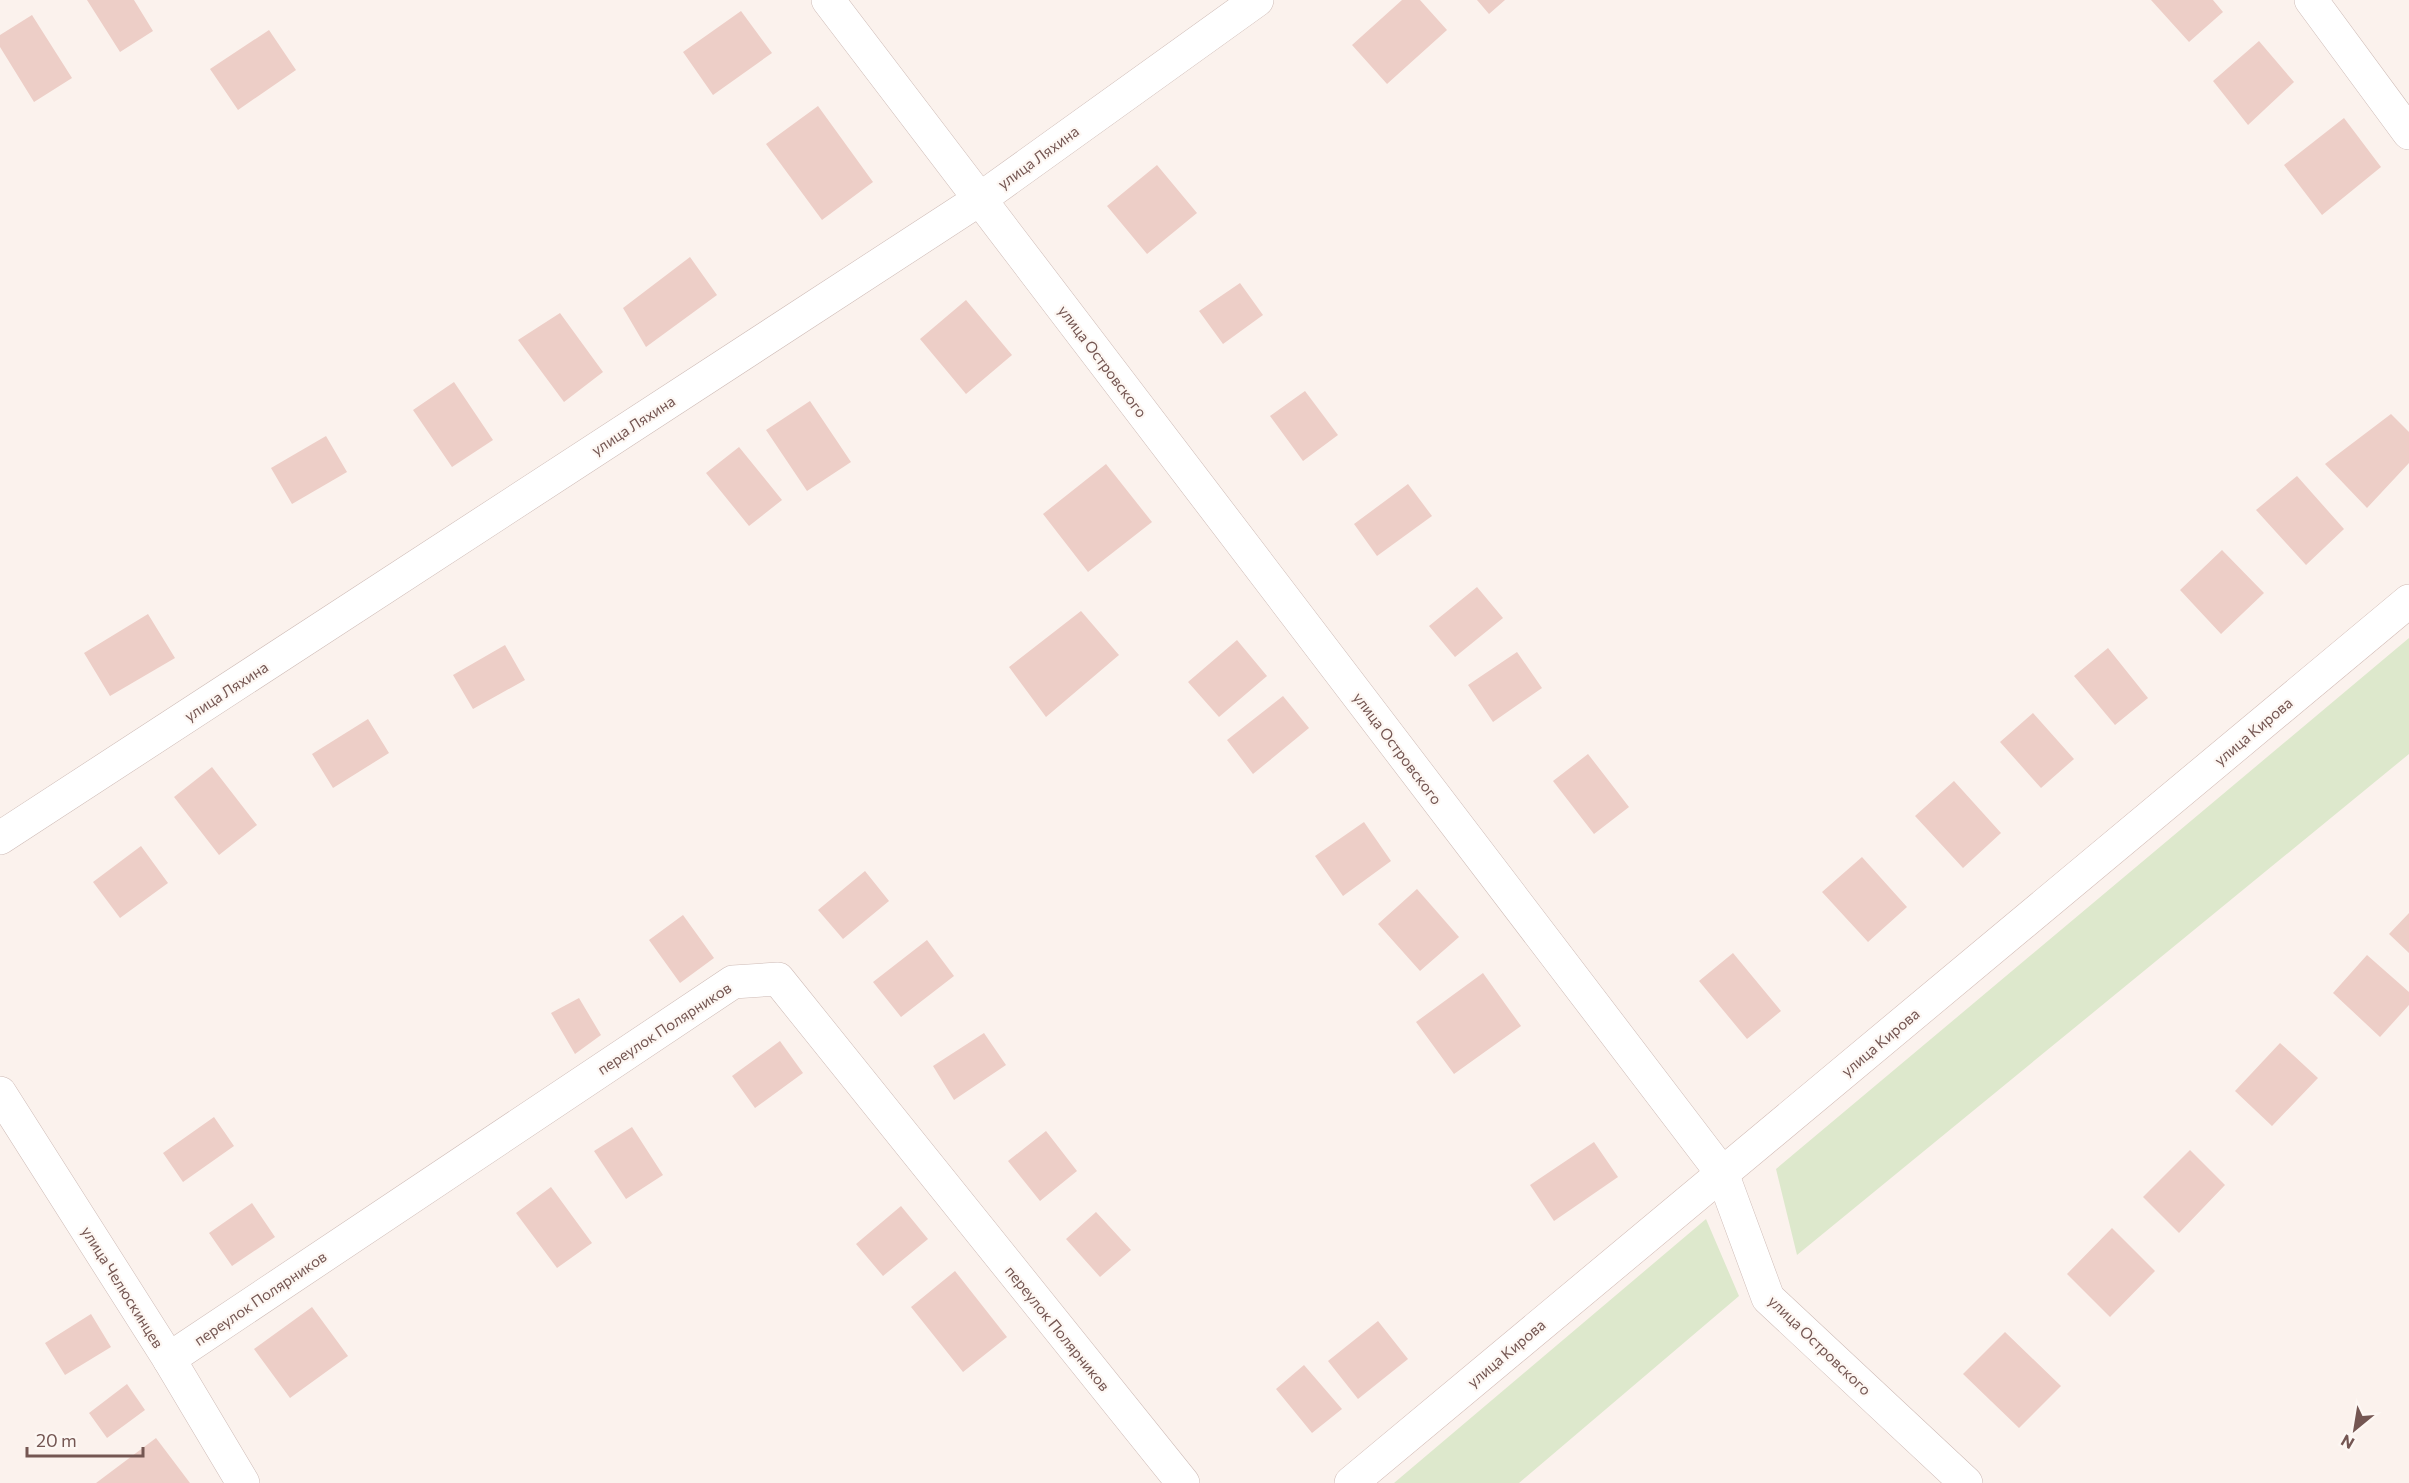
<svg xmlns="http://www.w3.org/2000/svg" width="2409" height="1483" font-family="Commissioner,sans-serif">
<style>
.green{fill:#dde8cc}
.building{fill:#edcec7}
.lines{fill:none;stroke-linecap:round;stroke-linejoin:round}
.minor-casing{stroke:#cebbb6;stroke-width:34}
.tertiary-casing{stroke:#cebbb6;stroke-width:34}
.secondary-casing{stroke:#d1bab4;stroke-width:34}
.minor{stroke:#fff;stroke-width:33}
.tertiary{stroke:#fff;stroke-width:33}
.secondary{stroke:#fff;stroke-width:33}
.labels{text-anchor:middle;dominant-baseline:central;stroke-width:4.5;stroke-linejoin:round;paint-order:stroke}
.street-label{font-size:15px;fill:#745652;stroke:#fdf7f3}
</style>
<rect width="100%" height="100%" fill="#fbf2ed"/>
<path class="green" d="M2409 638V754L1797 1255 1776 1169Z
M1706 1219 1739 1296 1519 1483H1394Z"/>
<path class="building" d="M87 0H134L153 31 120 52Z
M1402 0H1420L1447 30 1387 84 1352 45Z
M1477 0H1505L1489 14Z
M2151 0H2213L2223 12 2189 42Z
M741 11 772 53 713 95 683 52Z
M32 15 72 78 34 102 0 47V35Z
M269 30 296 70 238 110 210 69Z
M2259 41 2294 82 2248 125 2213 81Z
M818 106 873 182 822 220 766 144Z
M2344 118 2381 167 2322 215 2284 165Z
M1157 165 1197 213 1147 254 1107 206Z
M690 257 717 295 646 347 623 308Z
M1240 283 1263 315 1223 344 1199 311Z
M966 300 1012 355 966 394 920 339Z
M560 313 603 372 564 402 518 340Z
M454 382 493 440 452 467 413 410Z
M1305 391 1338 435 1303 461 1270 416Z
M810 401 851 462 807 491 766 430Z
M2391 414 2409 432V463L2367 508 2325 464Z
M326 436 347 472 292 504 271 468Z
M739 447 782 500 749 526 706 473Z
M1106 464 1152 522 1088 572 1043 514Z
M2297 476 2344 529 2306 565 2256 510Z
M1408 484 1432 516 1377 556 1354 524Z
M2222 550 2264 593 2221 634 2180 590Z
M1477 587 1503 618 1455 657 1429 626Z
M1081 611 1119 655 1046 717 1009 667Z
M148 614 175 658 110 696 84 653Z
M1237 640 1267 676 1219 717 1188 682Z
M505 645 525 680 473 709 453 675Z
M2108 648 2148 698 2115 725 2074 676Z
M1517 652 1542 688 1493 722 1468 685Z
M1283 696 1309 728 1253 774 1227 740Z
M2033 713 2074 759 2041 788 2000 742Z
M368 719 389 753 333 788 312 754Z
M1588 754 1629 807 1594 834 1553 781Z
M212 767 257 825 219 855 174 797Z
M1954 781 2001 833 1963 868 1915 816Z
M1364 822 1391 861 1343 896 1315 856Z
M141 846 168 883 120 918 93 882Z
M1862 857 1907 907 1868 942 1822 892Z
M865 871 889 901 843 939 818 910Z
M1417 889 1459 937 1420 971 1378 924Z
M2409 913V953L2389 934Z
M683 915 714 958 680 983 649 940Z
M927 940 954 976 901 1017 873 982Z
M1733 953 1781 1011 1747 1039 1699 981Z
M2367 955 2409 992V1005L2380 1037 2333 993Z
M1483 973 1521 1026 1454 1074 1416 1022Z
M579 998 601 1035 575 1054 551 1013Z
M984 1033 1006 1065 954 1100 933 1066Z
M780 1041 803 1073 755 1108 732 1076Z
M2280 1043 2318 1078 2272 1126 2235 1091Z
M214 1117 234 1146 183 1182 163 1153Z
M632 1127 663 1175 626 1199 594 1151Z
M1046 1131 1077 1171 1040 1201 1008 1161Z
M1594 1142 1618 1177 1554 1221 1530 1185Z
M2190 1150 2225 1185 2179 1233 2143 1197Z
M551 1187 592 1243 557 1268 516 1213Z
M252 1203 275 1237 232 1266 209 1233Z
M901 1206 928 1239 883 1276 856 1244Z
M1096 1212 1131 1250 1100 1277 1066 1239Z
M2112 1228 2155 1271 2110 1317 2067 1274Z
M955 1271 1007 1337 963 1372 911 1307Z
M312 1307 348 1356 290 1398 254 1349Z
M91 1314 111 1347 65 1375 45 1343Z
M1378 1321 1408 1359 1358 1399 1328 1361Z
M2005 1332 2061 1386 2019 1428 1963 1374Z
M1304 1365 1342 1409 1312 1433 1276 1389Z
M127 1384 145 1410 107 1438 89 1413Z
M156 1438 190 1483H96Z"/>
<g class="lines">
<defs>
<path id="minor" d="M828 0 1722 1173 1768 1298 1966 1483
M0 838 980 199 1257 0
M169 1359 733 982 778 979 1183 1483"/>
<path id="tertiary" d="M2311 0 2409 133
M0 1093 169 1359 243 1483"/>
<path id="secondary" d="M1351 1483 2409 601"/>
</defs>
<use href="#minor" class="minor-casing"/>
<use href="#tertiary" class="tertiary-casing"/>
<use href="#secondary" class="secondary-casing"/>
<use href="#minor" class="minor"/>
<use href="#tertiary" class="tertiary"/>
<use href="#secondary" class="secondary"/>
</g>
<g class="labels">
<g class="street-label">
<text transform="translate(1038 157) rotate(-36)">улица Ляхина</text>
<text transform="translate(1103 361) rotate(53)">улица Островского</text>
<text transform="translate(633 425) rotate(-33)">улица Ляхина</text>
<text transform="translate(226 691) rotate(-33)">улица Ляхина</text>
<text transform="translate(2253 731) rotate(-40)">улица Кирова</text>
<text transform="translate(1398 748) rotate(53)">улица Островского</text>
<text transform="translate(664 1028) rotate(-33)">переулок Полярников</text>
<text transform="translate(1880 1042) rotate(-40)">улица Кирова</text>
<text transform="translate(123 1287) rotate(58)">улица Челюскинцев</text>
<text transform="translate(260 1298) rotate(-34)">переулок Полярников</text>
<text transform="translate(1058 1328) rotate(51)">переулок Полярников</text>
<text transform="translate(1820 1345) rotate(44)">улица Островского</text>
<text transform="translate(1506 1353) rotate(-40)">улица Кирова</text>
</g>
</g>
<g transform="translate(2355 1429) rotate(210)" stroke="#fdf7f3" stroke-width="4.5" paint-order="stroke">
<path d="M0-4.5L10 22L0 15L-10 22Z" fill="#745652"/>
<text y="-9" font-size="16" font-weight="bold" text-anchor="middle" fill="#745652">N</text>
</g>
<path d="M27 1447v9h116v-9" fill="none" stroke="#745652" stroke-width="3"/>
<text x="36" y="1447" font-size="18" fill="#745652" stroke="#fdf7f3" stroke-width="4.5" paint-order="stroke">20 m</text>
</svg>
